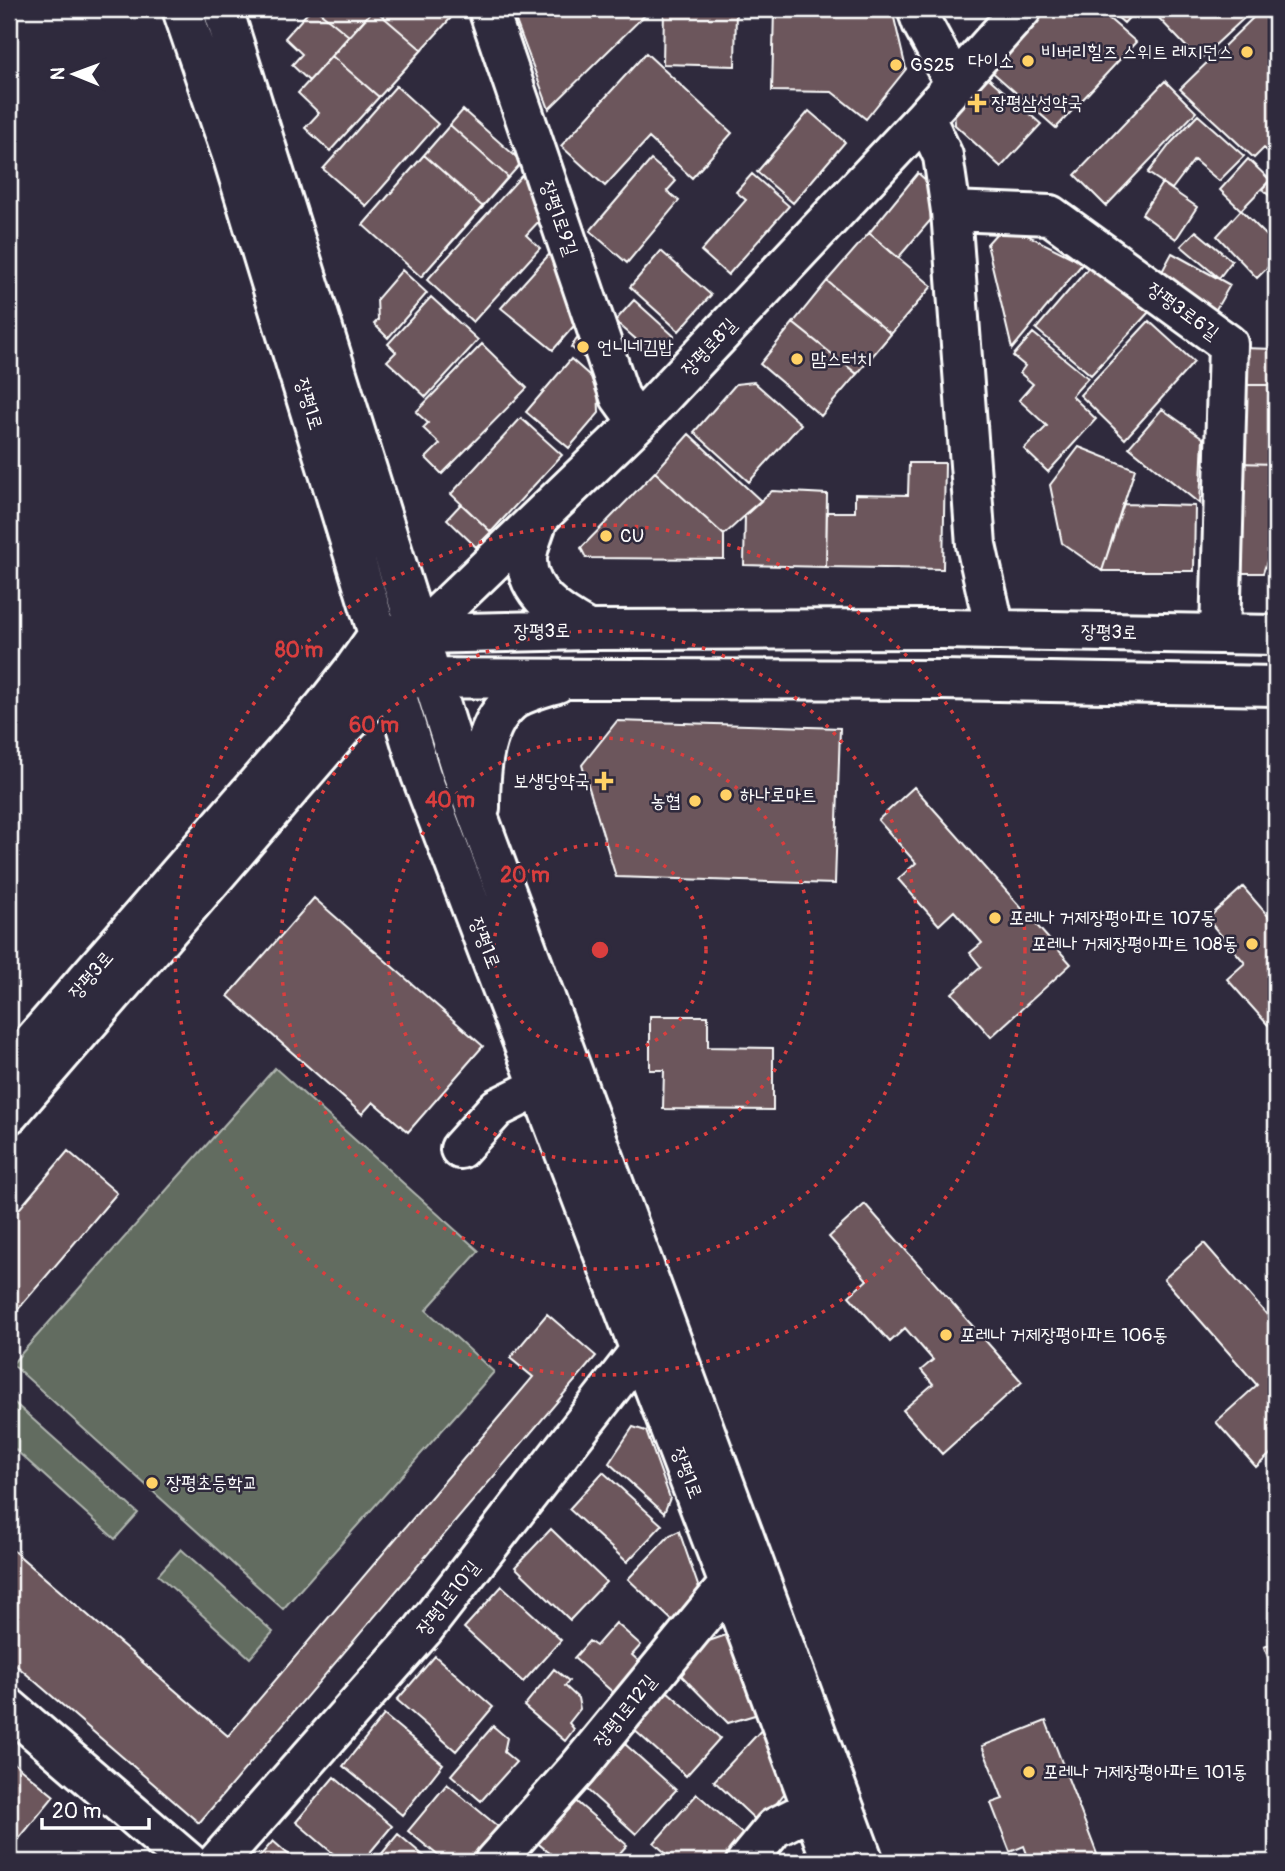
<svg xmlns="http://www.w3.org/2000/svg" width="1285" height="1871" font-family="Pangolin,'Poor Story',sans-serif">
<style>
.green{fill:#626c61;stroke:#b0b6b0;stroke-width:2}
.building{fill:#6c575b;stroke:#fff;stroke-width:2}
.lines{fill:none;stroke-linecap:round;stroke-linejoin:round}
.minor-casing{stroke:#fff;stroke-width:44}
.minor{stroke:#2f2a3d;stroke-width:38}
.ring{fill:none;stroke:#da3e3e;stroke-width:3.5;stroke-dasharray:3.5 7}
.poi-dot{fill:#ffd166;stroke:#2f2a3d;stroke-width:2.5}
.labels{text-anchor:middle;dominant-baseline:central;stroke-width:5;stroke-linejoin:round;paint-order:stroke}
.poi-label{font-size:19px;fill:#fff;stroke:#2f2a3d;text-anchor:start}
.street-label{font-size:19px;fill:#fff;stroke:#2f2a3d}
.centre{fill:#da3e3e;stroke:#2f2a3d;stroke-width:3.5}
.ring-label{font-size:21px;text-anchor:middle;font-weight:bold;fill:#da3e3e;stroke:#2f2a3d;stroke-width:5;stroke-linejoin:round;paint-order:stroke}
</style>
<rect width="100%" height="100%" fill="#2f2a3d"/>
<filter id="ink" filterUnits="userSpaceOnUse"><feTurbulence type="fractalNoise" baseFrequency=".0143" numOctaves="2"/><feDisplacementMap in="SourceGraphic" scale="14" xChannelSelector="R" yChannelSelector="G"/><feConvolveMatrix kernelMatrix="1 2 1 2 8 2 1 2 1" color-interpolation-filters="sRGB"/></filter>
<g filter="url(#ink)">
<path class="green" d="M275 1068 479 1251 426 1310 494 1372 283 1609 12 1364Z
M9 1398 138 1513 115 1539 9 1444Z
M181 1549 273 1632 250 1658 158 1575Z"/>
<path class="building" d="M311 9H459L330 151 305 128 319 113 298 93 309 81 292 65 302 54 285 38Z
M311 9H316L349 36 309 81 292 65 302 54 285 38Z
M316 9H374L349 36Z
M374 9 422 50 379 97 332 56Z
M517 9H651L549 109 513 13Z
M664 9H736L735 66 663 64Z
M774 9H892L906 69 866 119 832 92 772 91Z
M1046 9H1098L1136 42 1056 128 990 70Z
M1108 9H1137L1124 23Z
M1156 9H1254L1199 60 1153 12Z
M1262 9H1269L1276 15V152L1273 156 1264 148 1254 158 1180 89Z
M646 53 732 133 692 178 649 138 605 186 561 146Z
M332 56 379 97 330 151 305 128 319 113 298 93Z
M984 74 1041 124 1001 167 955 125 954 108Z
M1165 81 1196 112 1106 206 1075 175Z
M396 86 438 124 366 206 323 169Z
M463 110 522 162 421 277 363 225Z
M809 111 845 142 793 203 757 172Z
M1198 115 1244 156 1219 181 1194 160 1172 189 1148 173 1171 143Z
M450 125 508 177 421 277 363 225Z
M424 155 483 207 421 277 363 225Z
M1248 159 1270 180 1241 210 1220 190Z
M651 160 676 181 667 191 679 201 627 263 590 231Z
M524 173 542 218 526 235 540 248 473 322 427 280Z
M918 173 929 183 935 215 898 258 869 233Z
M752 174 789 206 728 275 701 251 746 200 736 192Z
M1276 174V202L1262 189Z
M1162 183 1197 207 1176 239 1142 214Z
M1241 210 1276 245V259L1257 278 1217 236Z
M1005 224 1083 263 1012 349 987 244Z
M1196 231 1232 261 1219 278 1181 246Z
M869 233 932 286 891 334 827 281Z
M554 249 579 320 553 350 501 308Z
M661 251 711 295 679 331 630 287Z
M1172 253 1230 285 1215 311 1158 279Z
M1090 266 1149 312 1091 375 1036 329Z
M402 270 427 293 388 338 374 324 378 320 377 299Z
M827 281 891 334 857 374 793 323Z
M431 297 478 340 426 397 387 361 396 352 388 344Z
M634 300 674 336 665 346 638 341 615 321Z
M1149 321 1194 362 1125 439 1080 395Z
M793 323 857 374 821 416 760 364Z
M584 329 597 368 571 347Z
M1033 333 1088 378 1072 396 1096 419 1048 472 1024 449 1047 426 1019 400 1033 384 1020 373 1025 366 1013 356Z
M482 344 527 388 442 474 426 458 440 444 423 428 428 423 416 412Z
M1241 348 1276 349 1275 385H1239Z
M571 359 598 383 599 413 569 448 526 412Z
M754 382 801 424 749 482 694 432 736 384Z
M1239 385H1276V464L1237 463Z
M1162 409 1203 438 1200 504 1129 447Z
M521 418 562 455 491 532 451 494Z
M689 434 761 501 724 535 655 472Z
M1079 447 1135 469 1102 571 1062 543 1050 485Z
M909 463H945L943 569 826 567 827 512H855V494L908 495Z
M1237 463 1276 464V534L1263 573H1240Z
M655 472 724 535V559L586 558 581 548Z
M772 491 827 494 826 567 744 565 745 514Z
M461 504 491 532 476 547 447 519Z
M1123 504 1195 506 1194 571H1102Z
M1276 541V565L1270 563Z
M617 721 840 728 835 884 616 877 582 765Z
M914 787 1071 964 991 1037 952 993 981 967 970 953 982 943 954 911 939 925 898 879 916 863 878 820Z
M1243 887 1276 925V1018L1268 1025 1227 979 1245 963 1207 919Z
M314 898 483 1046 408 1132 373 1102 362 1114 228 996Z
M650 1016H708V1047L773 1048V1110L663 1109 664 1070H650Z
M68 1151 117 1193 9 1320V1221Z
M865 1204 1022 1382 942 1454 903 1410 933 1384 921 1370 933 1360 905 1328 890 1342 849 1296 867 1280 829 1237Z
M1204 1243 1276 1325V1449L1256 1467 1216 1422 1257 1385 1164 1279Z
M547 1314 596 1356 199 1823 9 1659V1547L228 1736 533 1377 510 1358Z
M633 1427 646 1431 670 1498 664 1513 609 1463Z
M603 1472 662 1525 627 1562 569 1509Z
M551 1529 606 1582 570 1620 515 1567Z
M679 1531 702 1597 676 1624 628 1579 670 1535Z
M502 1586 561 1640 523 1682 464 1628Z
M616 1623 641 1645 632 1655 642 1664 616 1695 574 1658 589 1641 596 1646Z
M732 1633 758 1714 728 1723 674 1668 700 1644Z
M1276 1642V1678L1264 1647Z
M435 1656 493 1707 456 1751 397 1700Z
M554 1669 569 1681 565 1686 578 1698 580 1709 569 1723 574 1729 565 1741 524 1706Z
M667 1691 720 1738 686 1776 633 1729Z
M384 1715 443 1764 402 1815 343 1766Z
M1046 1721 1100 1862H1030L1024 1846 1010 1852 991 1803 1003 1799 982 1746Z
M766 1725 787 1790 760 1824 714 1781Z
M493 1726 507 1738 504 1752 516 1762 481 1801 451 1775Z
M625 1744 676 1790 636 1834 585 1788Z
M9 1759 54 1796 9 1851Z
M334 1777 392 1826 362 1862H343L296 1822Z
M447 1784 501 1829 473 1862H446L408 1831Z
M697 1794 746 1837 724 1862H676L654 1843Z
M572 1798 627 1845 612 1862H561L535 1841Z
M398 1834 431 1862H375Z
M273 1841 297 1862H255Z
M820 1853 823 1862H791L798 1854Z
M643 1855 652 1862H637Z"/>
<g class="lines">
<defs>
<path id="minor" d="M182 9 233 158 421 775 729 1584 832 1862
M223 9 460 767 864 1862
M488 9 620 397 638 422
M917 9 922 23 955 84
M925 117 943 156 951 211 976 545 995 630
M951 211 1050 215 1228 344 1220 634
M538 519C535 530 528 545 527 557 525 593 560 615 588 630
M412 643 418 634 638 422 925 117 1022 9
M480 808C480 771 482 721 516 698 528 691 544 687 557 683
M9 1069 324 707 354 669 378 635 588 630 942 629 1276 635
M9 1114 342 729 391 678 941 680 1276 686
M460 1149 497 1108 561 1076
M9 1708 188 1862
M217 1862 423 1630 652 1335
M494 1862 578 1768 743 1567
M746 1862 774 1828 833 1798"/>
</defs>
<use href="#minor" class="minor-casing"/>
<use href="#minor" class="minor"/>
</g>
</g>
<g class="ring">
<circle cx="600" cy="950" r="106"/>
<circle cx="600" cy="950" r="212"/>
<circle cx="600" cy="950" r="319"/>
<circle cx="600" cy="950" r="425"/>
</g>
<g class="poi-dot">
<circle cx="1247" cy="52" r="7"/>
<circle cx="1028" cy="61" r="7"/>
<circle cx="896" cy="65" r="7"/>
<path d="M973.5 92.5h7v7h7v7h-7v7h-7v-7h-7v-7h7z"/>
<circle cx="583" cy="347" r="7"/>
<circle cx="797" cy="359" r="7"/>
<circle cx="606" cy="536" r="7"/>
<path d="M600.5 770.5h7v7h7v7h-7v7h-7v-7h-7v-7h7z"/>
<circle cx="726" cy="795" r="7"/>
<circle cx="695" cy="801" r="7"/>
<circle cx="995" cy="918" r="7"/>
<circle cx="1252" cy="944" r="7"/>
<circle cx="946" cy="1335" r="7"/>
<circle cx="152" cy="1483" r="7"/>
<circle cx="1029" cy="1772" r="7"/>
</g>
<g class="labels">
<g class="poi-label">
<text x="1233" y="52" text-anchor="end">비버리힐즈 스위트 레지던스</text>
<text x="1014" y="61" text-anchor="end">다이소</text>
<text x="910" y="65">GS25</text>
<text x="991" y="103">장평삼성약국</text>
<text x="597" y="347">언니네김밥</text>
<text x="811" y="359">맘스터치</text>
<text x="620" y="536">CU</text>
<text x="590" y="781" text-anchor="end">보생당약국</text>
<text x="740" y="795">하나로마트</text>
<text x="681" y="801" text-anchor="end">농협</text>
<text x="1009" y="918">포레나 거제장평아파트 107동</text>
<text x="1238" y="944" text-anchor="end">포레나 거제장평아파트 108동</text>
<text x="960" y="1335">포레나 거제장평아파트 106동</text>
<text x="166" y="1483">장평초등학교</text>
<text x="1043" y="1772">포레나 거제장평아파트 101동</text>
</g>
<g class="street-label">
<text transform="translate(559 218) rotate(71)">장평1로9길</text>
<text transform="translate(1183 311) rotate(36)">장평3로6길</text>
<text transform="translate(709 347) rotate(-47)">장평로8길</text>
<text transform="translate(309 404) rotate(73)">장평1로</text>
<text transform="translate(542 631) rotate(-1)">장평3로</text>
<text transform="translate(1109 632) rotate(1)">장평3로</text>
<text transform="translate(485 943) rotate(69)">장평1로</text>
<text transform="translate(91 975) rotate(-49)">장평3로</text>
<text transform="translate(687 1473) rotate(69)">장평1로</text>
<text transform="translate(448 1598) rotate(-52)">장평1로10길</text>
<text transform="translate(625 1711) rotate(-51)">장평1로12길</text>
</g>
</g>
<circle cx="600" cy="950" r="10" class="centre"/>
<g class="ring-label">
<text x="299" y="657">80 m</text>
<text x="374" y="732">60 m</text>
<text x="450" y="807">40 m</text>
<text x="525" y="882">20 m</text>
</g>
<rect width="1285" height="1871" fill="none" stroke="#2f2a3d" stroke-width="35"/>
<rect x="18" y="18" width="1250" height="1836" fill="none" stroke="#fff" stroke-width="2.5" filter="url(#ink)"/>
<g transform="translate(74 74) rotate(271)" stroke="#2f2a3d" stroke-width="5" paint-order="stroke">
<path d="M0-5L12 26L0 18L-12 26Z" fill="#ffffff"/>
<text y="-10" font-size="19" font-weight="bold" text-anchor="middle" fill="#ffffff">N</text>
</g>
<path d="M42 1818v10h107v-10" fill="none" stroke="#ffffff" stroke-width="3.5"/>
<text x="52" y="1818" font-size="21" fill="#ffffff" stroke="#2f2a3d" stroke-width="5" paint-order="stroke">20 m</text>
</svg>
